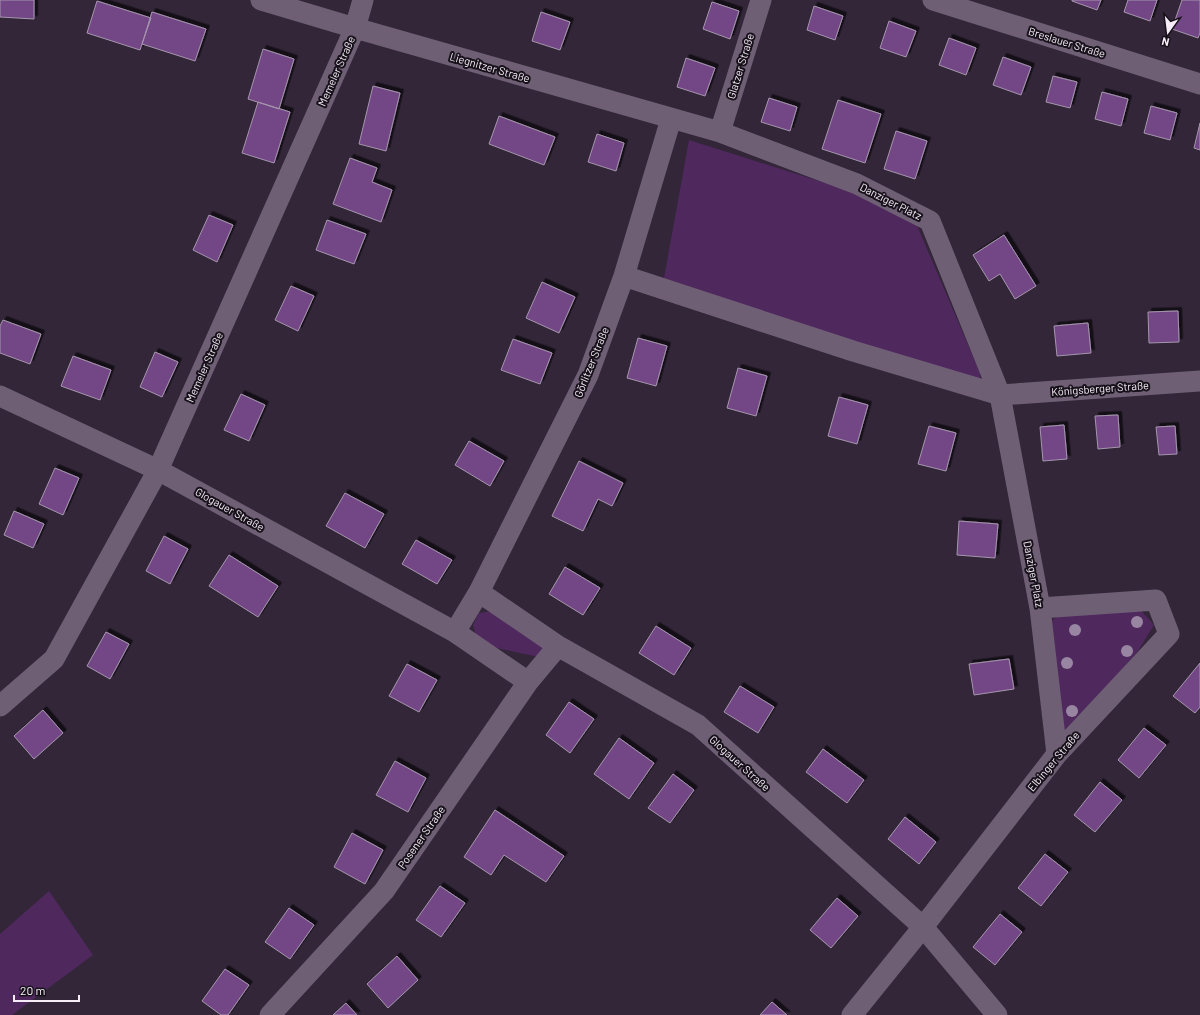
<svg xmlns="http://www.w3.org/2000/svg" width="1200" height="1015" font-family="Barlow,sans-serif">
<style>
.green{fill:#4f285e}
.building{fill:#734786;stroke:#a596ad;filter:url(#shadow)}
.lines{fill:none;stroke-linecap:round;stroke-linejoin:round}
.minor{stroke:#6e5f75;stroke-width:21}
.tree{fill:#9885a1}
.labels{text-anchor:middle;dominant-baseline:central;stroke-width:4;stroke-linejoin:round;paint-order:stroke}
.street-label{font-size:11px;fill:#f6edf9;stroke:#17111a}
</style>
<defs>
<filter id="shadow"><feDropShadow dx="3.5" dy="-3.5" stdDeviation="0" flood-color="#0009"/></filter>
</defs>
<rect width="100%" height="100%" fill="#322638"/>
<path class="green" d="M689 140 892 204 916 223 980 373 981 385 664 278Z
M1136 605 1154 625 1138 651 1062 740 1047 626 1064 609Z
M493 611 543 646 539 657 492 647 476 636 473 625 479 613Z
M49 891 93 955 12 1015H0V934Z"/>
<path class="building" d="M0 0H34V19L0 17Z
M1072 0H1101L1097 10 1072 1Z
M1128 0H1157L1150 21 1124 12Z
M1182 0H1200V33L1198 38 1172 29Z
M97 1 151 18 140 50 87 33Z
M712 2 739 11 730 39 703 29Z
M814 6 843 16 835 40 807 30Z
M152 12 206 29 195 61 142 44Z
M541 12 570 22 560 50 532 41Z
M889 21 916 31 906 57 880 48Z
M949 38 976 48 966 75 939 65Z
M263 49 294 59 279 109 248 99Z
M1003 57 1031 67 1021 95 993 85Z
M686 58 715 68 705 96 677 87Z
M1053 76 1077 82 1070 108 1046 102Z
M373 86 400 93 386 151 359 144Z
M1102 92 1128 99 1121 126 1095 119Z
M769 98 797 107 790 131 761 122Z
M838 100 881 114 865 163 822 149Z
M258 102 290 112 274 163 242 153Z
M1151 106 1177 113 1170 140 1144 133Z
M499 116 555 137 544 165 489 144Z
M1200 123V150L1194 148Z
M896 131 927 141 915 179 884 169Z
M597 134 624 143 616 171 588 162Z
M350 158 377 168 372 182 392 190 381 222 333 204Z
M209 215 233 225 217 262 193 250Z
M327 220 366 234 354 264 316 250Z
M1004 235 1036 286 1015 299 1000 274 989 281 973 255Z
M542 282 575 297 559 333 526 318Z
M291 286 314 296 298 331 275 320Z
M1178 311 1179 342 1149 343 1148 312Z
M3 320 41 334 30 364 0 353V326Z
M1088 323 1091 353 1057 356 1054 326Z
M638 338 667 346 656 386 627 378Z
M513 339 552 353 540 384 501 370Z
M155 352 178 362 162 397 140 387Z
M73 356 111 370 100 400 61 386Z
M738 368 767 376 756 416 727 408Z
M241 394 265 405 249 441 224 430Z
M839 397 868 405 857 444 828 436Z
M1118 415 1120 447 1098 449 1095 416Z
M1064 425 1067 459 1043 461 1040 427Z
M929 426 956 433 946 471 918 464Z
M1175 426 1177 454 1159 455 1156 427Z
M469 441 504 461 490 486 455 465Z
M579 461 623 483 612 506 598 499 583 531 552 516Z
M55 468 79 478 63 515 39 504Z
M345 493 384 514 365 548 326 526Z
M14 511 44 524 33 548 4 535Z
M959 521 998 524 995 558 957 555Z
M164 536 188 549 170 584 146 571Z
M416 540 452 560 437 584 402 564Z
M229 555 278 586 258 617 209 586Z
M565 567 600 588 583 615 549 594Z
M656 626 691 648 674 675 639 653Z
M106 632 129 644 110 679 87 666Z
M1009 659 1014 689 974 695 969 664Z
M1200 663V707L1195 713 1173 696Z
M407 664 437 680 419 712 389 696Z
M740 686 774 707 758 733 724 712Z
M569 702 594 719 570 753 546 735Z
M43 710 63 733 34 759 14 736Z
M1144 728 1166 745 1139 778 1118 760Z
M619 738 654 763 629 799 594 774Z
M823 749 864 780 847 803 806 772Z
M395 761 426 778 408 812 376 795Z
M673 774 694 790 670 823 648 808Z
M1100 782 1122 800 1095 832 1074 815Z
M495 810 564 856 546 882 504 855 491 875 464 857Z
M905 817 936 842 919 864 888 839Z
M352 833 383 850 365 884 334 867Z
M1045 854 1068 872 1041 906 1018 888Z
M440 886 465 903 441 937 416 920Z
M837 898 858 916 831 948 810 930Z
M289 908 314 925 290 959 265 942Z
M1000 914 1022 932 995 965 973 947Z
M397 956 418 980 388 1008 367 984Z
M225 969 249 985 228 1015H221L202 1001Z
M772 1002 787 1015H760Z
M346 1003 357 1015H333Z"/>
<g class="lines">
<path class="minor" d="M261 0 355 28 720 132 857 184 930 221 1000 395 1040 608 1057 754
M933 0 1200 84
M720 132 761 0
M624 276 853 351 1000 395 1200 381
M0 396 158 470 455 632 528 682
M479 592 588 375 624 276 671 119
M455 632 479 592 558 646 698 725 923 927 997 1015
M0 706 54 659 158 470 355 28 363 0
M270 1015 384 891 528 682 558 646
M852 1015 923 927 1057 754 1169 634 1156 600 1040 608"/>
</g>
<g class="tree">
<circle cx="1137" cy="622" r="6"/>
<circle cx="1075" cy="630" r="6"/>
<circle cx="1127" cy="651" r="6"/>
<circle cx="1067" cy="663" r="6"/>
<circle cx="1072" cy="711" r="6"/>
</g>
<g class="labels">
<g class="street-label">
<text transform="translate(1067 42) rotate(17)">Breslauer Straße</text>
<text transform="translate(740 66) rotate(-73)">Glatzer Straße</text>
<text transform="translate(490 67) rotate(16)">Liegnitzer Straße</text>
<text transform="translate(336 71) rotate(-66)">Memeler Straße</text>
<text transform="translate(891 201) rotate(27)">Danziger Platz</text>
<text transform="translate(591 362) rotate(-68)">Görlitzer Straße</text>
<text transform="translate(204 367) rotate(-66)">Memeler Straße</text>
<text transform="translate(1100 388) rotate(-4)">Königsberger Straße</text>
<text transform="translate(230 509) rotate(29)">Glogauer Straße</text>
<text transform="translate(1034 574) rotate(79)">Danziger Platz</text>
<text transform="translate(1053 761) rotate(-50)">Elbinger Straße</text>
<text transform="translate(740 763) rotate(42)">Glogauer Straße</text>
<text transform="translate(421 837) rotate(-55)">Posener Straße</text>
</g>
</g>
<g transform="translate(1168 32) rotate(194)" stroke="#17111a" stroke-width="3" paint-order="stroke">
<path d="M0-3L7 15L0 10L-7 15Z" fill="#f6edf9"/>
<text y="-6" font-size="11" font-weight="bold" text-anchor="middle" fill="#f6edf9">N</text>
</g>
<path d="M14 995v6h65v-6" fill="none" stroke="#f6edf9" stroke-width="2"/>
<text x="20" y="995" font-size="12" fill="#f6edf9" stroke="#17111a" stroke-width="3" paint-order="stroke">20 m</text>
</svg>
